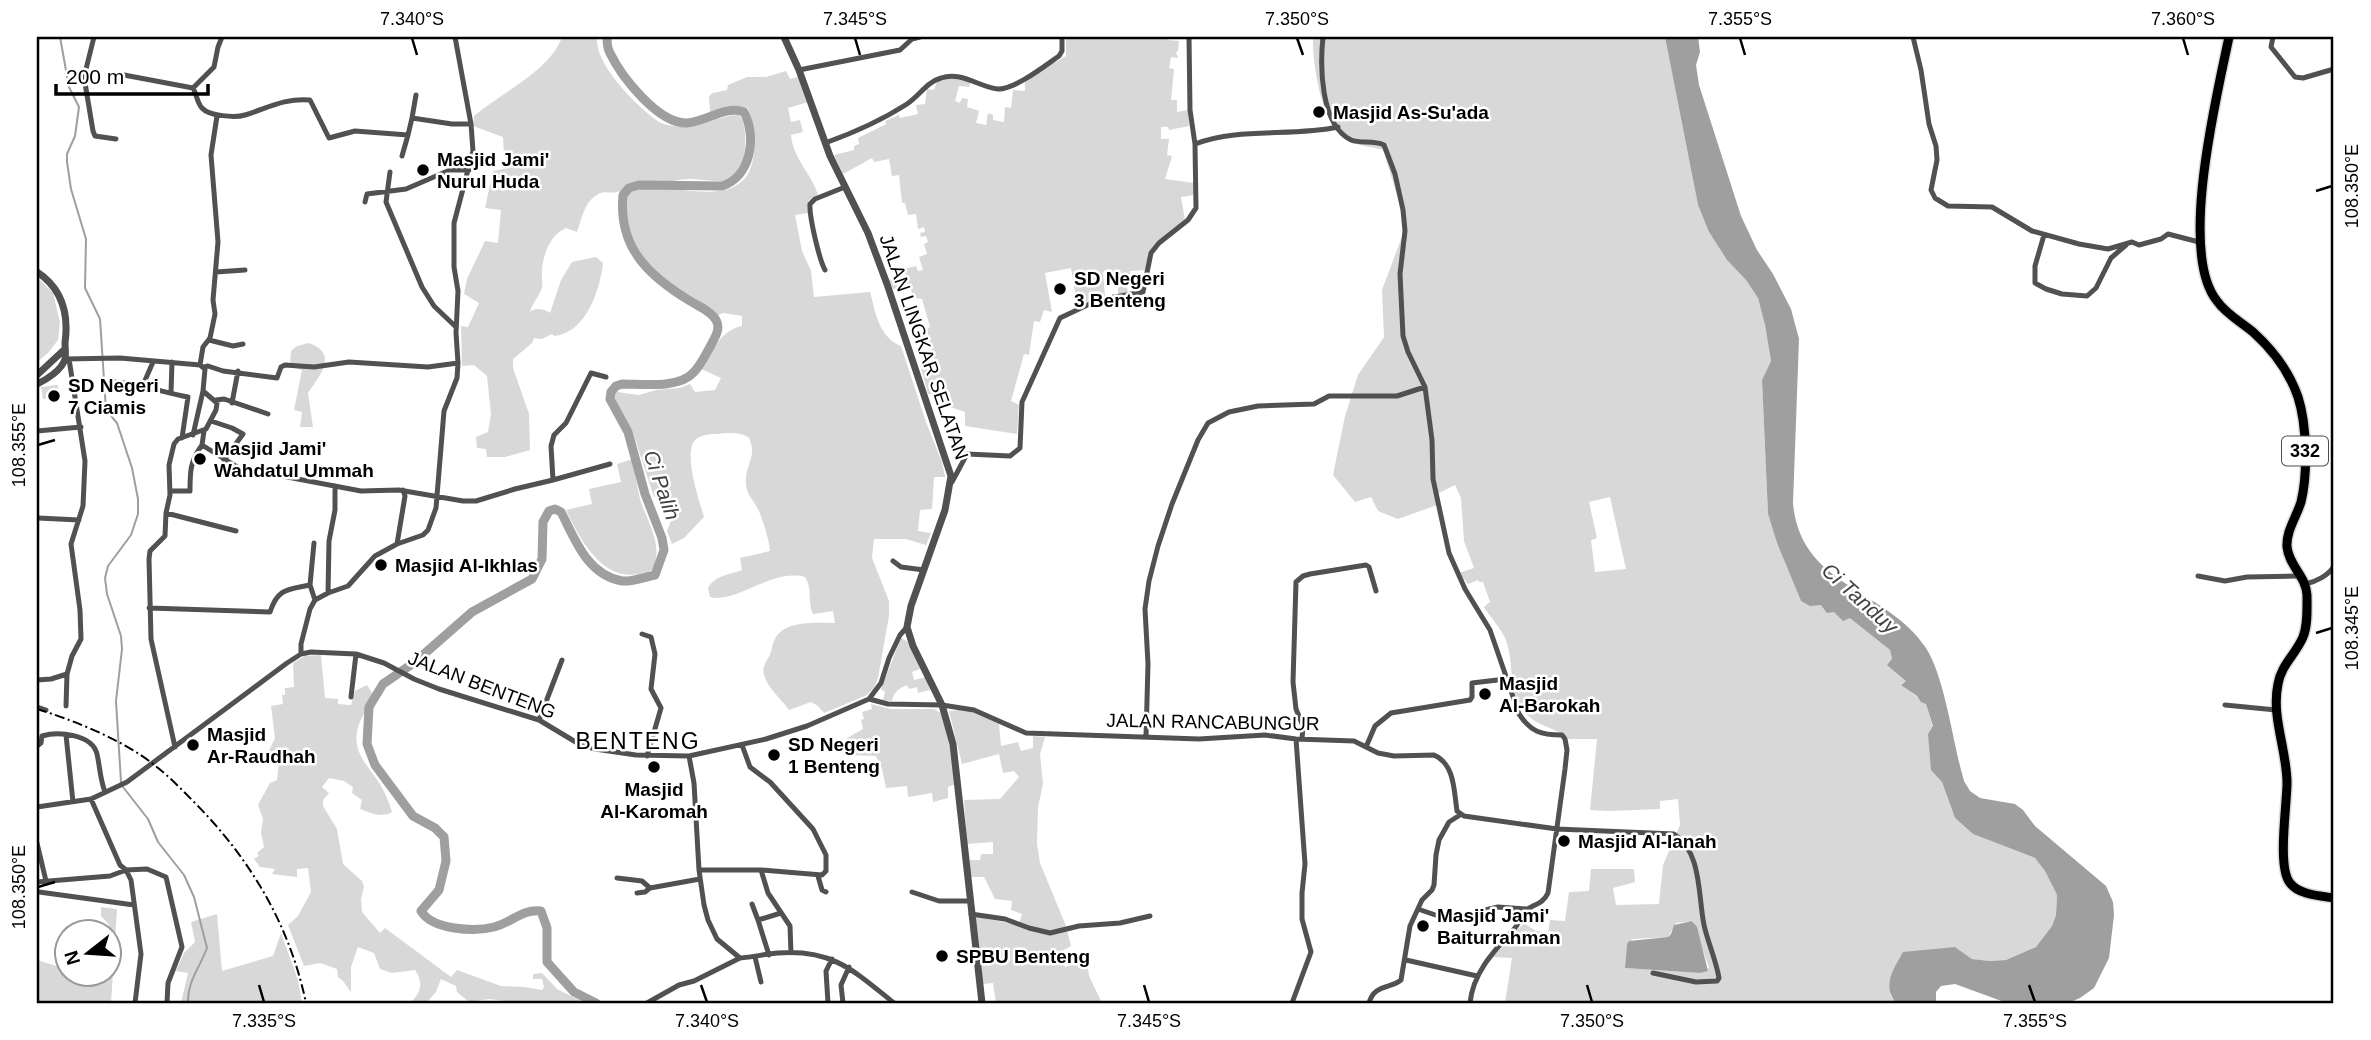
<svg xmlns="http://www.w3.org/2000/svg" width="2371" height="1040" font-family="Arial,sans-serif">
<style>
.green{fill:#d8d8d8;fill-rule:evenodd}
.water{fill:#9f9f9f}
.lines{fill:none;stroke-linecap:round;stroke-linejoin:round}
.stream{stroke:#9f9f9f;stroke-width:2}
.river{stroke:#9f9f9f;stroke-width:9}
.primary-casing{stroke:#dbdbdb;stroke-width:12}
.minor{stroke:#515151;stroke-width:5}
.tertiary{stroke:#515151;stroke-width:7}
.primary{stroke:#000;stroke-width:9}
.rail{stroke:#000;stroke-width:2;stroke-dasharray:10 3.5 2 3.5;stroke-linecap:butt}
.ticks{fill:none;stroke:#000;stroke-width:2.5}
.poi-dot{fill:#000;stroke:#fff;stroke-width:2.5}
.labels{text-anchor:middle;dominant-baseline:central;stroke-width:5;stroke-linejoin:round;paint-order:stroke}
.shield{fill:#fff;stroke:#4c4c4c;stroke-width:2}
.shield-label{font-size:18px;font-weight:bold;fill:#000}
.poi-label{font-size:19px;font-weight:bold;fill:#000;stroke:#fff;text-anchor:start}
.street-label{font-size:19px;fill:#000;stroke:#fff}
.water-label{font-size:21px;font-style:italic;fill:#404040;stroke:#fff}
.quarter-label{font-size:23px;letter-spacing:2px;fill:#000;stroke:#fff}
.neatline{fill:none;stroke:#000;stroke-width:2.5}
.ticks-label{font-size:18px;text-anchor:middle;fill:#000}
</style>
<rect width="100%" height="100%" fill="#fff"/>
<path class="green" d="M562 37H597C594 64 637 107 659 122 665 125 673 126 680 127 700 128 719 115 739 115 746 123 745 135 745 146 744 192 722 180 690 179 681 179 672 182 663 182 656 182 648 180 641 181 632 183 626 190 617 192 610 194 604 190 597 195 584 202 582 219 577 232L566 228C551 234 543 254 542 270 541 275 543 281 542 287 540 296 532 303 530 312 536 307 544 309 550 313L561 280 572 262 596 257 603 263C600 290 586 333 554 336L552 334 542 339 534 338 532 343 513 359V368L529 414 530 450 505 457H487L486 449 477 448 476 437 488 432 491 414 487 376 474 365 462 366 461 326 468 327 479 303 464 294 467 279 485 241 498 243 501 210 485 208 493 171 513 167 514 154 504 156 503 137 473 126 474 116C501 93 551 70 562 37Z
M1066 37H1168V40L1179 41 1178 51 1176 52 1178 58 1171 57 1169 68 1174 69 1171 100H1177V112L1188 110 1189 126 1169 130 1168 127H1161V139H1169L1167 155 1172 156 1165 179 1194 183V195L1181 197 1185 220 1158 241 1145 270 1130 271 1131 281 1126 282 1128 292 1118 295V271L1111 274 1109 269 1103 272 1105 296 1077 305 1071 268 1045 273 1052 312 1044 310 1040 322 1034 321 1029 355 1024 354 1011 401 1019 405 1017 434 965 426V412L950 407V392L928 394 920 364 935 361 926 336 928 335 926 329 930 327 922 299 914 298 910 287 893 289 889 280 906 276 904 269 916 266 918 271 923 270 919 257 927 254 924 244 928 242 926 236 921 237 920 233 925 232 924 227 918 229 916 214 908 215 905 203H902L899 175 892 176 889 159 874 162 872 158 843 174 834 155 854 150V146L859 144 858 138 886 124 885 121 899 115 900 118 918 114 916 105 925 104 927 89 934 90 937 82 946 78 971 81 969 87 959 86 955 101 960 103 962 98 968 99 967 107 979 111 976 123 986 125 988 113 993 115V120L1004 122 1005 107 1011 108 1013 90 1025 91V80L1066 56Z
M1313 37H1665L1698 205 1709 232 1727 260 1746 280 1758 298 1765 325 1771 361 1762 380 1768 514 1777 543 1801 601 1822 605 1834 612 1850 617 1890 650 1892 659 1906 681 1901 684 1926 704 1933 727 1942 782 1955 818 1973 834 2035 858 2045 871 2057 895 2056 915 2052 926 2036 947 2006 960 1990 961 1972 959 1955 947 1890 995 1896 1003H1505L1512 958 1493 957 1524 923 1536 931 1548 933 1550 920 1565 921 1569 892 1589 891 1591 869H1634L1635 882 1613 888 1616 905 1659 904 1663 865 1680 825 1678 799 1660 801V809L1608 811 1590 810 1597 739H1569C1556 727 1536 727 1524 711 1507 689 1515 661 1505 638 1500 627 1490 617 1484 607L1490 602 1483 582H1479L1478 580 1468 584 1459 573 1474 568 1464 541 1461 498 1455 485 1435 495 1437 505 1398 519 1378 511 1371 497 1355 502 1333 475 1345 416 1358 375 1384 337 1382 290 1403 234V214L1383 150C1373 147 1360 146 1351 142 1322 131 1312 64 1313 37ZM1610 497 1626 569 1595 572 1591 540 1597 538 1589 502ZM1693 921 1709 968 1700 973 1625 968 1627 944 1633 939 1668 937 1676 923Z
M786 71 790 79 798 77 808 102 788 108 791 122 800 120 803 132 791 135C793 159 812 174 818 195L808 201V213L795 215 802 251 811 271 814 297 870 292C876 314 879 337 901 346L926 422 942 462 945 477H934L932 509 920 510 918 531 931 533 926 545 906 539H874L872 558 889 601V616L878 678 874 688 867 695 824 713 818 706 811 702 789 710C782 700 767 687 764 675 762 667 766 662 770 655 772 650 772 644 775 639 784 620 817 623 835 623L833 611 813 614C807 602 813 589 805 577 772 568 736 604 710 597L708 588C715 575 729 575 742 570L740 558 770 551C770 543 762 517 758 509 754 501 747 495 746 485 744 465 758 458 749 438 740 431 726 433 716 434 709 434 700 435 695 440 683 454 699 500 704 517L684 538 672 544 667 531 675 510 669 493 654 497 632 430 617 409 614 394 617 392 639 395 656 390 680 388 690 384 695 392 715 390 721 378 701 369C712 351 720 331 742 326V316L723 313 717 316C704 301 682 294 666 283 640 265 620 228 627 196 653 169 749 226 754 151 755 135 753 123 748 108L735 106 710 113 709 96 713 93 727 90 728 85 747 77H766Z
M37 277 53 293 60 322 58 340 48 353 37 362Z
M309 343C340 354 318 378 308 393L313 427H300L302 412 294 410 302 370 290 367 291 351 297 346Z
M58 385 59 397 43 399 41 387Z
M633 459C636 473 637 489 641 502 649 525 664 547 652 570 607 590 582 544 566 510L592 504 589 489 621 482 617 464Z
M901 638 908 642 920 669 912 672 914 680 926 677 930 690 918 693 917 687 909 689 907 685C898 689 894 692 892 701L883 700 885 692 881 689Z
M321 655 325 698 338 699V704L351 705 355 691 367 685 373 694C370 707 360 717 357 731 353 755 370 767 381 786 386 794 389 803 392 812 382 818 370 813 360 809L362 800 352 793 353 787 344 781 329 778 322 787 329 793 323 800V806L337 829 343 864 362 881 364 887 361 899 362 912 380 933 385 928 451 977 457 970 501 986 525 987 542 990 544 987 542 979H533V974L542 973 557 989 585 1003H524L489 999 469 1002 457 992 456 986 441 979 436 992 427 1002 410 1003C421 993 424 983 415 970L392 973 380 969 374 953 358 947 351 967V992L343 981 338 977 337 969 320 963 304 966 288 925 298 916 311 892 308 868 297 869V877L272 874 275 869 260 867 254 859 259 856 257 853 264 847 261 833 263 819 258 805 270 783 277 780 279 761 266 757 275 738 271 706 283 704 282 695H285V688L294 687 293 663 305 656Z
M871 704 891 709H934L941 713 948 734 956 784 948 787V798L933 802 932 793 908 797 907 786 886 788 882 769 876 756 850 755 847 738 863 729 861 720 864 719 862 712 872 709Z
M959 710 975 712 999 724 1001 746 1018 742 1021 751 1033 748V736L1045 737 1040 754 1043 784 1038 807 1037 844 1040 863 1066 926 1071 946 1060 952 1065 967 1080 962 1088 968 1089 976 1102 1003H996L993 983 983 984 974 916 1019 925 1022 914 1011 910 1012 901 995 899 984 877H970L969 860H980L981 854H993V842L967 844 964 800 1000 799 1019 777 1014 771 1003 773 999 754 962 764 949 711Z
M101 907 117 909 111 1003H37V960L66 969V974L101 976 102 974H108L109 925 101 916Z
M217 914 222 971 273 956 281 933 298 980 302 1003H181L188 973 176 971 184 953 195 942 191 922Z"/>
<path class="water" d="M1665 37H1698L1700 52 1696 65 1699 85 1741 216 1757 250 1773 274 1791 309 1799 339 1793 503C1800 587 1886 588 1926 648 1943 674 1952 734 1960 766L1964 781 1970 791 1980 798 2015 804 2023 810 2035 826 2106 886 2113 902 2114 915 2109 958 2094 988 2080 998 2068 1003H2007L1955 984 1941 986 1936 992V1003H1896C1882 985 1893 970 1903 952L1955 947 1972 959 1990 961 2006 960 2036 947 2052 926 2056 915 2057 895 2045 871 2035 858 1973 834 1955 818 1942 782 1931 770 1928 734 1933 726 1926 704 1921 702 1917 696 1901 685 1906 681 1887 665 1892 659 1890 650 1850 618 1843 621 1834 612 1827 613 1821 605 1810 606 1801 601 1777 543 1768 514 1762 380 1771 361 1765 325 1758 298 1746 280 1727 260 1709 232 1698 205Z
M1692 921 1697 927 1708 971 1700 973 1625 968 1627 944 1629 941 1668 937 1671 934 1674 925Z"/>
<g class="lines">
<path class="stream" d="M60 37 69 87 79 107 75 136 67 154V162L71 189 86 239 85 288 100 319 106 410 117 423 132 468 138 499V514L131 535 108 566 105 578 107 594 121 636 122 649 116 701 121 782
M123 787 148 819 158 842 184 875 194 897 207 948C200 967 187 982 188 1003"/>
<path class="river" d="M596 1003 574 992 547 962V928L541 911C521 909 513 922 494 927 475 932 432 930 421 911L439 890 446 861 444 837 435 828 413 816 375 765 367 744 369 707 383 684 415 662 472 612 532 579 542 559 543 522 549 511 555 509 561 512C575 539 587 575 622 581 632 582 645 577 655 575L664 550 662 538 645 494 628 432 610 399 611 392 616 386 622 384C643 384 679 389 694 372 701 365 706 354 711 345 715 337 721 329 716 320 711 311 698 306 690 301 649 276 618 248 623 195L629 188 639 185 722 186C751 177 757 137 744 112 725 105 706 122 687 123 658 124 621 76 610 53 607 48 607 42 607 37"/>
<defs>
<path id="primary" d="M2229 37C2217 95 2178 253 2217 301 2226 314 2241 322 2253 332 2273 350 2289 371 2298 397 2307 425 2308 474 2301 502 2296 518 2286 531 2287 547 2289 566 2306 576 2307 595 2307 609 2308 625 2303 637 2296 654 2281 665 2278 684 2271 717 2287 750 2287 783 2287 805 2277 867 2290 883 2299 895 2321 896 2334 898"/>
</defs>
<use href="#primary" class="primary-casing"/>
<path class="minor" d="M94 37 84 77 93 131 95 136 116 139
M1189 37 1190 110 1195 144
M1323 37C1320 65 1320 125 1351 140 1361 144 1373 140 1384 145L1395 174 1403 210 1405 231 1400 274 1403 336 1408 352 1425 387 1432 440 1433 479 1449 553 1465 589 1490 630 1519 714C1531 732 1541 735 1562 735L1565 739 1567 750 1565 769 1548 893C1542 906 1531 904 1523 913 1520 918 1519 923 1515 928 1495 950 1473 972 1470 1003
M1913 37 1921 70 1929 124 1936 146 1937 160 1931 190 1935 198 1948 206 1992 207 2032 231 2079 244 2108 249 2132 242 2139 245 2161 239 2168 234 2199 242
M2273 37 2271 47 2295 77 2303 78 2334 69
M799 70 900 50 912 39 920 37
M124 75 193 88C197 95 197 103 202 108 209 116 235 118 245 115 268 108 284 98 310 100L329 138 355 131 408 135 412 118 452 124H471
M193 88 214 67 218 47 222 37
M412 118 416 95
M825 143C853 133 882 120 907 104 919 96 927 82 941 78 961 71 979 87 998 89 1014 90 1046 65 1059 56L1062 51V37
M402 156 408 135
M390 172 386 202 422 287 434 306 456 327
M365 202 367 194 406 189 450 170H469
M2044 235 2035 266V283L2046 289 2062 294 2087 296 2096 288 2111 258 2126 245
M825 270C819 259 809 216 810 204L815 199 845 187
M216 272 245 270
M209 340 233 346 243 344
M65 359 120 358 200 365 205 369 203 391 217 403 216 410 206 429 178 439 174 444 169 465 170 495 166 513 165 536 150 551 149 559 151 639 175 747
M200 365 203 347 210 338 215 314 213 300 218 242 211 155 217 116
M204 367 208 366 223 371 277 378 281 367 285 365 314 367 349 362 428 367 458 363
M114 382C141 384 162 392 188 397L182 438
M143 385 153 362
M171 393 172 362
M216 400 224 399 268 414
M232 403 238 371
M211 421 232 428 243 434 224 460
M37 431 81 427
M204 431 202 445 239 468 361 491 399 490 463 501H476L515 489 553 480 551 446 554 435 566 423 591 373 606 377
M193 435 203 391
M553 480 610 464
M952 482 967 454 1010 456 1020 448 1022 402 1060 318 1098 300 1143 292 1151 253 1159 243 1188 220 1196 208 1195 144C1238 127 1293 137 1338 127
M170 491H190C190 472 190 461 202 445
M166 513 236 531
M38 518 79 520
M314 543 310 585 315 600
M397 544 405 496 403 490
M893 561 901 567 924 570
M2198 576 2225 581 2247 577 2301 576
M2305 584C2316 582 2329 575 2334 566
M328 593 329 541 335 510V486
M149 608 270 612C278 588 287 590 310 585
M642 634 651 637 655 654 651 689 661 708 647 756
M301 654V644L310 609 315 600 328 593 348 586 375 556 397 544 423 535 428 530 436 508 444 411 457 378 458 363 456 333 458 291 454 267V223L473 151 471 124 455 37
M37 680 51 679 67 674 72 656 81 639 80 610 71 544 83 506 85 461 69 359
M351 697 356 654
M869 699 888 704 942 705 974 710 1026 733 1199 739 1265 735 1296 739 1354 741 1378 753 1394 756 1434 755C1455 764 1454 792 1457 811L1464 816 1557 829 1674 834C1702 852 1698 896 1704 925 1708 943 1716 960 1719 978L1717 981 1696 982 1653 973
M2225 705 2276 710
M66 706 67 674
M37 707 46 710
M539 720 562 660
M66 735 73 802
M1146 737 1148 664 1145 609 1149 581 1158 546 1172 504 1198 440 1208 423 1229 412 1258 406 1314 404 1329 396H1397L1425 387
M1302 739 1303 726 1296 709 1293 682 1296 582 1303 576 1310 574 1366 565 1369 567 1376 591
M742 745 750 767 770 782 813 829 826 855V871L822 875 761 870
M37 746 41 743 42 736C58 731 92 734 97 754 100 767 100 779 105 792
M1366 747 1375 726 1391 713 1470 700 1472 697V683L1506 679
M689 756 694 783 699 870 704 905 708 920 717 939 740 958C753 957 766 954 778 953 833 949 854 971 894 1003
M91 799 120 865 126 870 131 880 141 954 135 1003
M37 807 91 799 127 782 287 663 301 654 311 652 356 654 384 663 414 679 439 689 539 720 579 744 595 749 636 755 689 756 766 739 807 726 869 699 881 683 889 658 900 635 907 627
M37 843 46 881
M699 870H761L768 893 790 926 791 953
M818 876 822 890 826 892
M617 878 642 881 650 888 700 879
M37 882 110 876 126 870 147 869 166 877 182 947 168 983 167 1003
M39 892 134 905
M912 892 939 901H969
M637 893 645 892 650 888
M752 904 758 920
M1418 909 1447 919 1498 907 1527 909
M971 914 1005 919 1029 928 1050 933 1079 926 1120 923 1150 916
M769 955 758 920 781 913
M755 957 761 982
M1406 960 1477 976
M647 1003 679 985 694 981 740 958
M828 1003 826 971 832 959
M843 1003 841 985 849 967
M1292 1003 1311 952 1302 919V893L1305 864 1296 739
M1369 1003C1374 984 1390 989 1401 980L1410 926 1422 900 1432 890 1434 885 1436 855 1439 840 1449 822 1460 815"/>
<path class="tertiary" d="M784 37 799 70 830 156 868 233 887 284 951 476 945 510 911 606 907 627 913 646 942 705 953 744 982 1003
M37 272C63 289 69 314 65 343 65 348 66 355 65 359 62 370 46 380 37 384
M37 375 65 349"/>
<use href="#primary" class="primary"/>
<path class="rail" d="M37 709C73 720 123 740 153 764 169 776 182 790 196 804 251 860 290 926 306 1003"/>
</g>
<path class="ticks" d="M412 38 417 55M855 38 860 55M1297 38 1303 55M1740 38 1745 55M2183 38 2188 55M2316 191 2332 186M38 445 55 440M2316 633 2332 628M38 887 55 882M259 985 264 1002M701 985 707 1002M1144 985 1149 1002M1587 985 1592 1002M2029 985 2035 1002"/>
<g class="poi-dot">
<circle cx="1319" cy="112" r="7"/>
<circle cx="423" cy="170" r="7"/>
<circle cx="1060" cy="289" r="7"/>
<circle cx="54" cy="396" r="7"/>
<circle cx="200" cy="459" r="7"/>
<circle cx="381" cy="565" r="7"/>
<circle cx="1485" cy="694" r="7"/>
<circle cx="193" cy="745" r="7"/>
<circle cx="774" cy="755" r="7"/>
<circle cx="654" cy="767" r="7"/>
<circle cx="1564" cy="841" r="7"/>
<circle cx="1423" cy="926" r="7"/>
<circle cx="942" cy="956" r="7"/>
</g>
<g class="labels">
<rect class="shield" x="2282" y="436.5" width="46" height="29" rx="5"/>
<g class="shield-label">
<text x="2305" y="451">332</text>
</g>
<g class="poi-label">
<text x="1333" y="112">Masjid As-Su'ada</text>
<text x="437" y="159">Masjid Jami'<tspan x="437" dy="22">Nurul Huda</tspan></text>
<text x="1074" y="278">SD Negeri<tspan x="1074" dy="22">3 Benteng</tspan></text>
<text x="68" y="385">SD Negeri<tspan x="68" dy="22">7 Ciamis</tspan></text>
<text x="214" y="448">Masjid Jami'<tspan x="214" dy="22">Wahdatul Ummah</tspan></text>
<text x="395" y="565">Masjid Al-Ikhlas</text>
<text x="1499" y="683">Masjid<tspan x="1499" dy="22">Al-Barokah</tspan></text>
<text x="207" y="734">Masjid<tspan x="207" dy="22">Ar-Raudhah</tspan></text>
<text x="788" y="744">SD Negeri<tspan x="788" dy="22">1 Benteng</tspan></text>
<text x="654" y="789" text-anchor="middle">Masjid<tspan x="654" dy="22">Al-Karomah</tspan></text>
<text x="1578" y="841">Masjid Al-Ianah</text>
<text x="1437" y="915">Masjid Jami'<tspan x="1437" dy="22">Baiturrahman</tspan></text>
<text x="956" y="956">SPBU Benteng</text>
</g>
<g class="street-label">
<text transform="translate(924 347) rotate(71)">JALAN LINGKAR SELATAN</text>
<text transform="translate(482 685) rotate(21)">JALAN BENTENG</text>
<text transform="translate(1213 722) rotate(1)">JALAN RANCABUNGUR</text>
</g>
<g class="water-label">
<text transform="translate(662 485) rotate(71)">Ci Palih</text>
<text transform="translate(1860 598) rotate(42)">Ci Tanduy</text>
</g>
<g class="quarter-label">
<text x="638" y="741">BENTENG</text>
</g>
</g>
<rect width="2371" height="1040" fill="none" stroke="#ffffff" stroke-width="77"/>
<g transform="translate(88 953) rotate(253)"><circle r="33" fill="#ffffff" stroke="#999999" stroke-width="2"/>
<path d="M0-5L12 26L0 18L-12 26Z" fill="#000000"/>
<text y="-10" font-size="19" font-weight="bold" text-anchor="middle" fill="#000000">N</text>
</g>
<path d="M56 84v10h152v-10" fill="none" stroke="#000000" stroke-width="3.5"/>
<text x="66" y="84" font-size="21" fill="#000000" stroke="#ffffff" stroke-width="5" paint-order="stroke">200 m</text>
<rect x="38" y="38" width="2294" height="964" class="neatline"/>
<g class="ticks-label">
<text x="412" y="25">7.340°S</text>
<text x="855" y="25">7.345°S</text>
<text x="1297" y="25">7.350°S</text>
<text x="1740" y="25">7.355°S</text>
<text x="2183" y="25">7.360°S</text>
<text transform="translate(2352 186) rotate(-90)" y="6">108.350°E</text>
<text transform="translate(19 445) rotate(-90)" y="6">108.355°E</text>
<text transform="translate(2352 628) rotate(-90)" y="6">108.345°E</text>
<text transform="translate(19 887) rotate(-90)" y="6">108.350°E</text>
<text x="264" y="1027">7.335°S</text>
<text x="707" y="1027">7.340°S</text>
<text x="1149" y="1027">7.345°S</text>
<text x="1592" y="1027">7.350°S</text>
<text x="2035" y="1027">7.355°S</text>
</g>
</svg>
